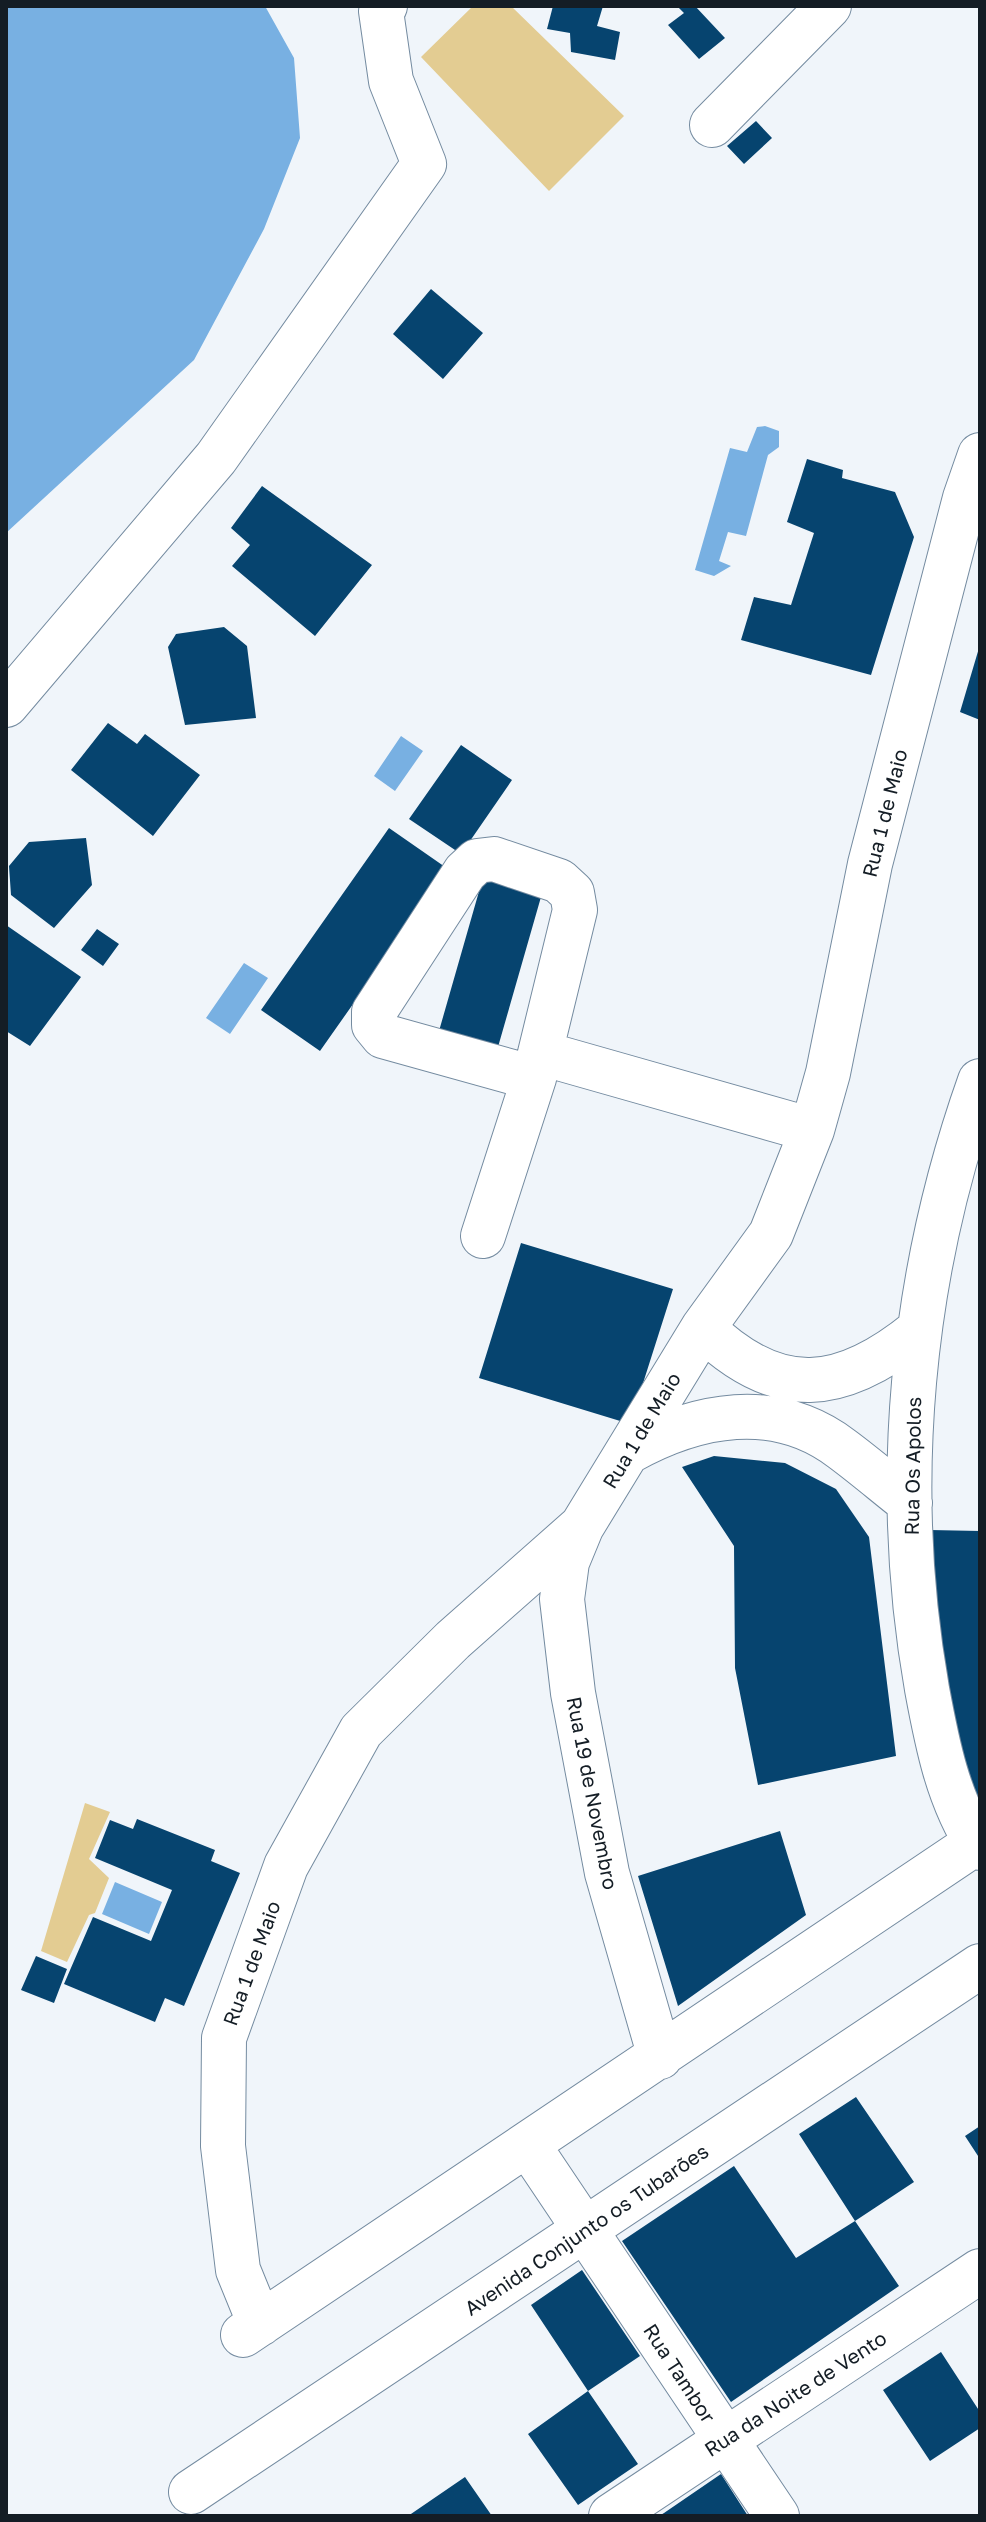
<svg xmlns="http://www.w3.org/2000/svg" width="986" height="2522" font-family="'Golos Text',sans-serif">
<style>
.green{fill:#e3cc92}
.water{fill:#78b0e2}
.building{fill:#06446f}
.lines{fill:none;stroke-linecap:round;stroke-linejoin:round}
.minor-casing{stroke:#748ba0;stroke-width:46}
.minor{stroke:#fff;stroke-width:44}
.labels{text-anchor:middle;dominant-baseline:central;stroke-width:8;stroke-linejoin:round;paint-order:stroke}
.street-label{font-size:20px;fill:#141d25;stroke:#fff}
</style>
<rect width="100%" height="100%" fill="#f0f5fa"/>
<path class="green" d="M473 6H511L624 116 549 191 421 57Z
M85 1803 110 1812 89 1859 109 1878 95 1913 89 1915 67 1962 41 1951Z"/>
<path class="water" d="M6 6H265L294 58 300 138 264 229 194 360 6 533Z
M765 426 779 431V447L768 455 746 536 728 532 719 561 731 566 714 576 695 570 730 448 747 452 757 427Z
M401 736 423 751 395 791 374 776Z
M244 963 268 978 230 1034 206 1018Z
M115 1882 162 1902 149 1934 102 1914Z"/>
<path class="building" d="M553 6H603L597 26 620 32 615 60 571 52 570 33 547 29Z
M677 6H695L725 38 699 59 668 25 684 13Z
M756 121 772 138 744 164 727 146Z
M431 289 483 333 443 379 393 334Z
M807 459 843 470 842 478 895 492 914 537 871 675 741 640 754 597 791 605 814 533 787 522Z
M262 486 372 565 315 636 232 566 250 545 231 528Z
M224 627 247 646 256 718 185 725 168 647 176 634Z
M979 648H980V720L960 712Z
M108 723 137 744 145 734 200 775 153 836 71 770Z
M461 745 512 780 461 854 409 819Z
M389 828 448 869 320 1051 261 1010Z
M86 838 92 885 54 928 11 895 9 866 29 842Z
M486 867 545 883 498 1047 439 1031Z
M6 925 81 977 30 1046 6 1031Z
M97 929 119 944 103 966 81 950Z
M521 1243 673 1289 630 1424 479 1378Z
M714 1456 785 1463 836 1489 869 1537 896 1756 758 1785 735 1668 734 1546 682 1467Z
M930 1530 980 1531V1796L967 1803 942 1664Z
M137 1819 215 1850 211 1861 240 1873 184 2006 165 1998 155 2022 64 1984 93 1917 151 1941 172 1890 95 1858 110 1820 133 1829Z
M780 1831 806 1915 678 2006 638 1876Z
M36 1956 67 1969 54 2003 21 1990Z
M856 2097 914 2182 855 2221 899 2286 731 2402 622 2241 734 2166 796 2258 855 2221 799 2134Z
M980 2126V2159L965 2136Z
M582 2270 640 2356 588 2391 531 2305Z
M941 2352 980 2412V2428L930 2461 883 2390Z
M588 2391 638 2464 578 2505 528 2434Z
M721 2474 748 2516H659L664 2513Z
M465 2477 492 2516H408Z"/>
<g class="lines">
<defs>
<path id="minor" d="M712 125 829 6
M6 705 216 458 424 164 391 81 381 11 385 6
M541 1053 812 1130
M980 1081C911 1275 891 1485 927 1689 937 1743 948 1801 980 1848
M483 1236 534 1078 575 910 572 893 559 881 494 859 477 861 465 872 374 1012V1025L383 1036 534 1078
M703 1328C778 1401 842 1393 919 1330
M628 1452C696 1414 775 1398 842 1449 865 1466 887 1485 910 1503
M581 1528 567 1562 562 1599 573 1693 607 1873 660 2057
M528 2145 777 2516
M260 2324 238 2270 223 2146 224 2038 286 1866 361 1731 453 1640 582 1526 703 1328 771 1234 812 1130 828 1073 870 864 965 498 980 455
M243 2335 980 1840
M191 2492 980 1966
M611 2516 980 2271"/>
</defs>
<use href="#minor" class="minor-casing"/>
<use href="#minor" class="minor"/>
</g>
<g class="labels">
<g class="street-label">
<text transform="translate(884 813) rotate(-76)">Rua 1 de Maio</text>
<text transform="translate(641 1430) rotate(-59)">Rua 1 de Maio</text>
<text transform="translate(912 1466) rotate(-89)">Rua Os Apolos</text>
<text transform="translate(593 1793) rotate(79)">Rua 19 de Novembro</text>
<text transform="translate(251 1963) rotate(-70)">Rua 1 de Maio</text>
<text transform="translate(586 2229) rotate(-34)">Avenida Conjunto os Tubarões</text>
<text transform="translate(680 2373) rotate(57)">Rua Tambor</text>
<text transform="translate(795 2393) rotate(-33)">Rua da Noite de Vento</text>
</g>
</g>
<rect width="986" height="2522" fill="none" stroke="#141d25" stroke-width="16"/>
</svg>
